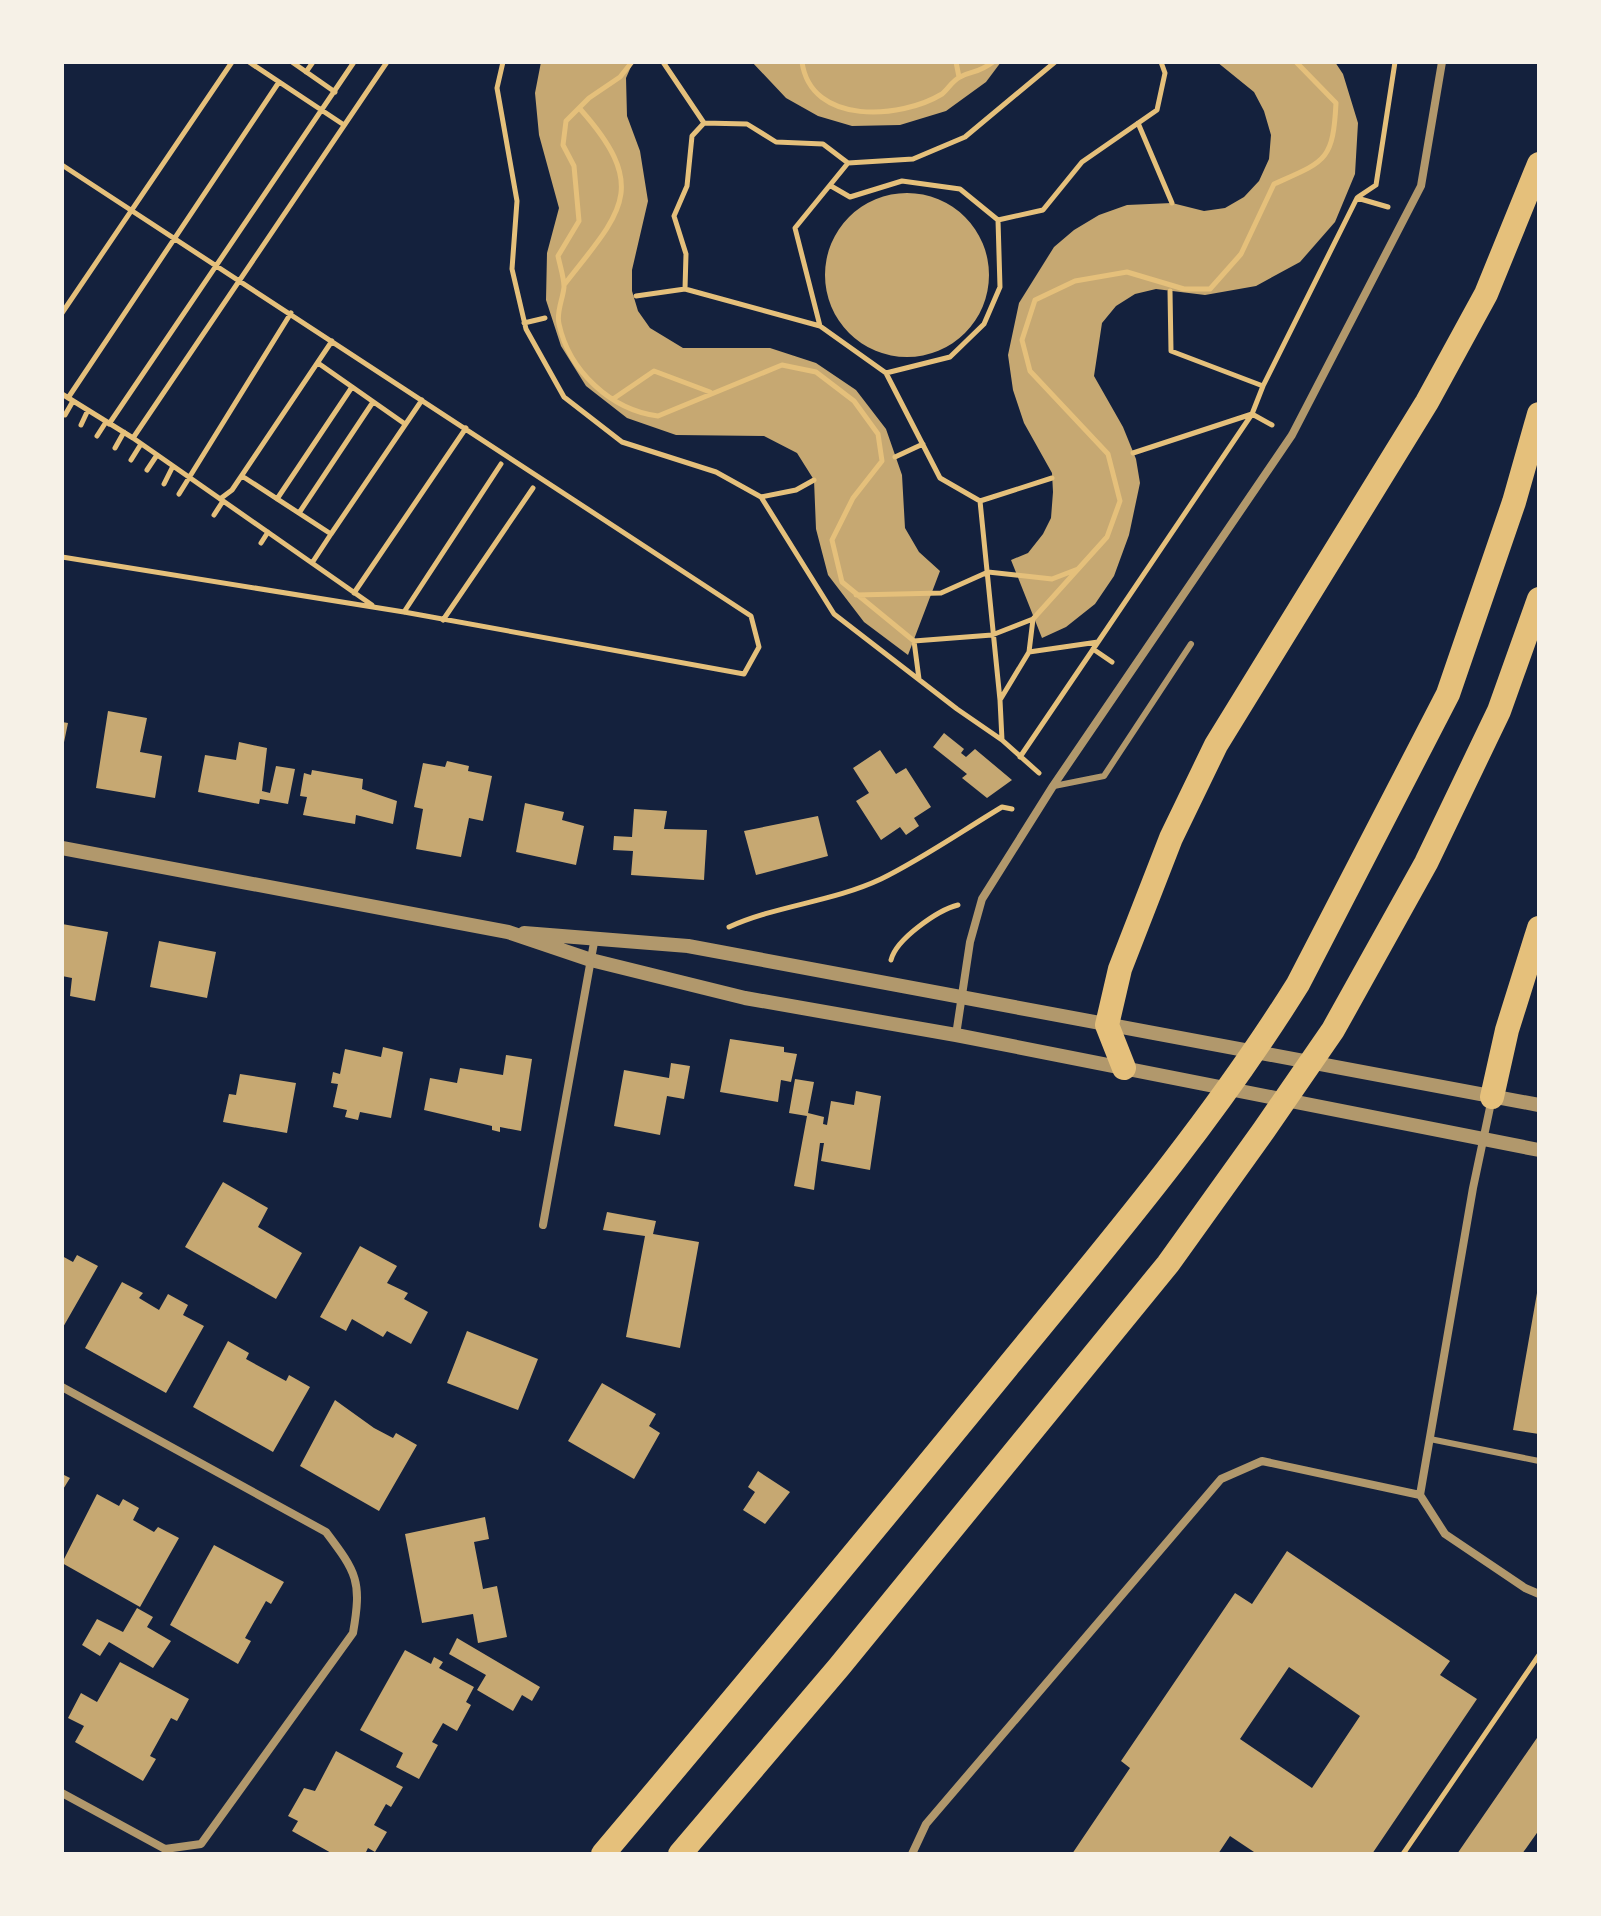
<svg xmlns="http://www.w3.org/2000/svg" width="1601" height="1916" font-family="'Times New Roman',serif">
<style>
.building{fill:#c6a872;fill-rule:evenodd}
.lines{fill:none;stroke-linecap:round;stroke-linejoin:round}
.path{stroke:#e5c07b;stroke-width:5}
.service{stroke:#b1986c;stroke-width:6}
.minor{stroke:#b1986c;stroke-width:8}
.tertiary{stroke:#b1986c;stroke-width:14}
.motorway{stroke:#e5c07b;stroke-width:24}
</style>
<rect width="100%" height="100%" fill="#14213d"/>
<path class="building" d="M541 62H633L626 78 627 116 640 151 648 201 632 270V291L638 311 650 328 683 348H770L816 363 856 390 886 429 902 475 905 528 919 552 940 571 908 655 864 622 828 575 816 529 814 480 797 453 764 436 676 435 627 418 586 386 561 346 546 300 547 253 559 208 539 135 535 93Z
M752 62H1001L986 82 946 111 900 125 852 126 818 116 786 98Z
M1217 62H1335L1343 74 1358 123 1355 174 1335 222 1300 262 1256 286 1205 295 1156 289 1135 294 1116 306 1102 323 1094 376 1123 427 1136 459 1140 483 1129 535 1114 576 1095 604 1066 627 1042 638 1011 560 1028 553 1043 534 1051 518 1053 492 1052 473 1024 423 1013 390 1008 355 1019 303 1054 247 1074 230 1099 215 1127 205 1172 203 1204 211 1225 208 1244 197 1259 181 1269 159 1271 135 1264 111 1254 92Z
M825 275a82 82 0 1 1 164 0a82 82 0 1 1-164 0Z
M108 711 147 718 140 752 162 756 155 798 96 788Z
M62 722 68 723 63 747H62Z
M944 733 964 749 961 753 966 757 975 749 1012 780 987 798 962 778 967 774 933 747Z
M239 742 267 748 262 791 270 793 276 766 295 769 288 804 260 799 259 804 198 792 205 755 236 760Z
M880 750 896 774 906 768 931 807 914 818 919 826 906 835 900 827 881 840 856 801 869 793 853 768Z
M447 761 469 766 468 771 492 776 483 821 469 818 461 857 416 849 423 809 414 807 423 763 445 767Z
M312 770 363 779 362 789 397 801 393 824 356 815 355 824 303 815 307 797 300 796 304 773 311 775Z
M525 803 564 812 562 820 584 826 576 865 516 852Z
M634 809 667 811 664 829 707 830 704 880 631 875 633 851 613 850 614 836 632 837Z
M818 816 828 856 756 875 744 831Z
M62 924 108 932 95 1001 70 996 72 978 62 976Z
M159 941 216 952 207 998 150 987Z
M730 1039 784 1047V1052L797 1054 791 1082 781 1080 778 1102 720 1092Z
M383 1047 403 1052 391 1118 360 1112 358 1120 345 1117 347 1110 333 1107 338 1084 331 1083 333 1072 340 1074 345 1049 381 1057Z
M506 1055 532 1059 521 1131 500 1127V1132L492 1130V1126L424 1110 430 1078 457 1083 460 1068 503 1075Z
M671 1063 690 1066 684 1099 667 1096 660 1135 614 1126 624 1070 669 1078Z
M240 1074 296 1083 287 1133 223 1122 229 1094 236 1095Z
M795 1079 814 1082 808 1113 824 1117 823 1124 827 1125 831 1101 854 1105 856 1091 881 1096 870 1170 821 1161 824 1143H820L814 1190 794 1186 807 1116 789 1113Z
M223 1182 268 1208 258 1227 302 1253 276 1299 185 1247Z
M607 1212 656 1221 653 1234 699 1242 680 1348 626 1337 645 1236 603 1230Z
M360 1246 397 1266 387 1283 408 1293 404 1299 428 1312 411 1344 387 1331 383 1337 352 1319 346 1331 320 1317Z
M77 1255 98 1266 62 1329V1256L73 1262Z
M122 1282 143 1293 139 1298 159 1310 168 1294 188 1305 183 1315 204 1326 166 1393 85 1348Z
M1537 1293H1539V1434L1513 1430Z
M467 1331 538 1359 518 1410 447 1383Z
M228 1341 249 1353 246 1359 286 1381 289 1375 310 1387 273 1452 193 1407Z
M602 1383 656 1414 649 1426 660 1433 634 1479 568 1441Z
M335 1400 374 1428 393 1438 396 1433 417 1445 379 1511 300 1466Z
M758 1471 790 1492 765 1524 743 1510 755 1492 748 1487Z
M62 1474 70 1478 62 1491Z
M97 1494 119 1506 123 1499 139 1508 133 1520 154 1532 158 1527 179 1538 140 1607 62 1563Z
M485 1517 489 1539 474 1542 483 1589 497 1586 507 1637 478 1643 473 1614 422 1623 405 1534Z
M214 1545 284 1582 271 1604 266 1601 245 1638 251 1641 238 1664 170 1625Z
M1287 1551 1450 1661 1440 1675 1477 1699 1372 1854H1257L1230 1836 1218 1854H1072L1130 1768 1121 1761 1235 1593 1252 1604ZM1289 1667 1360 1716 1312 1788 1240 1739Z
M137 1608 153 1617 147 1627 171 1641 153 1668 109 1642 100 1656 82 1645 97 1619 123 1632Z
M457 1638 540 1687 532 1701 522 1695 513 1711 477 1690 486 1675 449 1654Z
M405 1650 431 1664 434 1657 443 1662 439 1668 474 1687 466 1702 471 1705 457 1731 443 1723 432 1742 438 1745 419 1779 396 1767 403 1753 360 1730Z
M120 1662 189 1699 177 1721 171 1718 150 1756 156 1759 143 1781 75 1742 84 1726 68 1718 81 1693 97 1702Z
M1539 1735V1830L1522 1854H1457Z
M336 1751 403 1787 391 1807 386 1804 374 1825 387 1832 375 1852 368 1848 365 1854H333L292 1831 298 1821 288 1816 304 1788 315 1791Z"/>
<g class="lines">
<path class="path" d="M249 62 344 125
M292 62 335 92
M503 62 497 88 517 201 512 269 526 329 564 397 622 442 716 472 761 497 834 614 957 709 1002 740 1039 773
M632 62 620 77 589 98 566 121 563 145 574 166 579 221 558 256C560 266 564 277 564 287 563 299 556 312 559 324 569 371 611 410 658 416L782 365 816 372 854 401 878 434 882 461 853 498 832 540 842 582 914 641 992 635 1033 619 1107 537 1120 501 1108 454 1030 371 1022 340 1035 300 1075 281 1127 272 1184 289H1210L1241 254 1274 184C1326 161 1333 161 1336 103L1296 62
M663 62 704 123
M802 62C811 126 901 119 942 94 948 89 953 80 960 77 973 70 977 74 993 62
M956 62 959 77
M306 72 313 62
M1138 123 1172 203
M62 165 751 616 759 647 744 674 404 612 62 557
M831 186 850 197 902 181 960 189 998 220
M1358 197 1376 185 1395 62
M564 285C620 213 651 189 581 110
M1170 291 1171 351 1263 386 1252 414 1272 425
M636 296 685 289
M62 313 232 62
M524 323 545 318
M820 326 795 228 848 163
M318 363 405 424
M886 373 820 326 685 289 686 254 674 216 687 186 692 136 704 123 747 124 776 142 823 144 848 163 913 159 965 137 1055 62
M1263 386 1357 198 1388 207
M62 394 133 438 372 605
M68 398 279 82
M613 399 654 371 710 392
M65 415 73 401
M109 424 354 62
M81 425 88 410
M97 436 106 422
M133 438 387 62
M115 448 124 432
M895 457 923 444
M131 460 141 444
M147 470 157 455
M242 476 331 534 312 563
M164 484 173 466
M179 494 291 313
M761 497 796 490 814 480
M220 499 232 490 332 341
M277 499 352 387
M980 501 940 478 886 373 950 357 984 324 1000 287 998 220 1043 210 1082 162 1157 110 1165 73 1161 62
M299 513 373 402
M214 515 223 501
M331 534 422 400
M261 543 268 532
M354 593 466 428
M856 595 941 593 988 572 1052 579 1078 569
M404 612 501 464
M443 620 533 488
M914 641 919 679
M1093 649 1112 662
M1029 652 1098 642 1252 414 1133 453
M1000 700 980 501 1052 478
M1002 740 1000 700 1029 652 1033 619
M1020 757 1098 642
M729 927C778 905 832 902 881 879 922 859 962 831 1002 807L1012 809
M891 960C896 939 938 910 958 905
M1403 1854 1539 1655"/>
<path class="service" d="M1054 786 1104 776 1191 644
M1430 1439 1539 1461"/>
<path class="minor" d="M956 1035 970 942 982 899 1053 786 1292 435 1421 186 1442 62
M543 1225 595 937
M62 1387 326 1532C357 1573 362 1581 353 1633L201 1844 165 1849 62 1793
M1420 1495 1473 1188 1492 1098
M912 1854 926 1824 1221 1479 1262 1461 1420 1495 1445 1534 1525 1588 1539 1594"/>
<path class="tertiary" d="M62 848 508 932 591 960 745 998 956 1035 1539 1150
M524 933 688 946 1539 1105"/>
<path class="motorway" d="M1124 1068 1107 1025 1120 969 1171 838 1216 745 1427 402 1486 294 1539 164
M1492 1097 1507 1030 1539 928
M603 1854C740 1692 875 1529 1009 1365 1110 1242 1214 1119 1298 984L1448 694 1514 502 1539 414
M680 1854 839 1667 1168 1264 1264 1130 1333 1030 1426 863 1499 711 1539 599"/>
</g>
<rect width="1601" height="1916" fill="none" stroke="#f6f1e7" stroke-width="128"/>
</svg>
